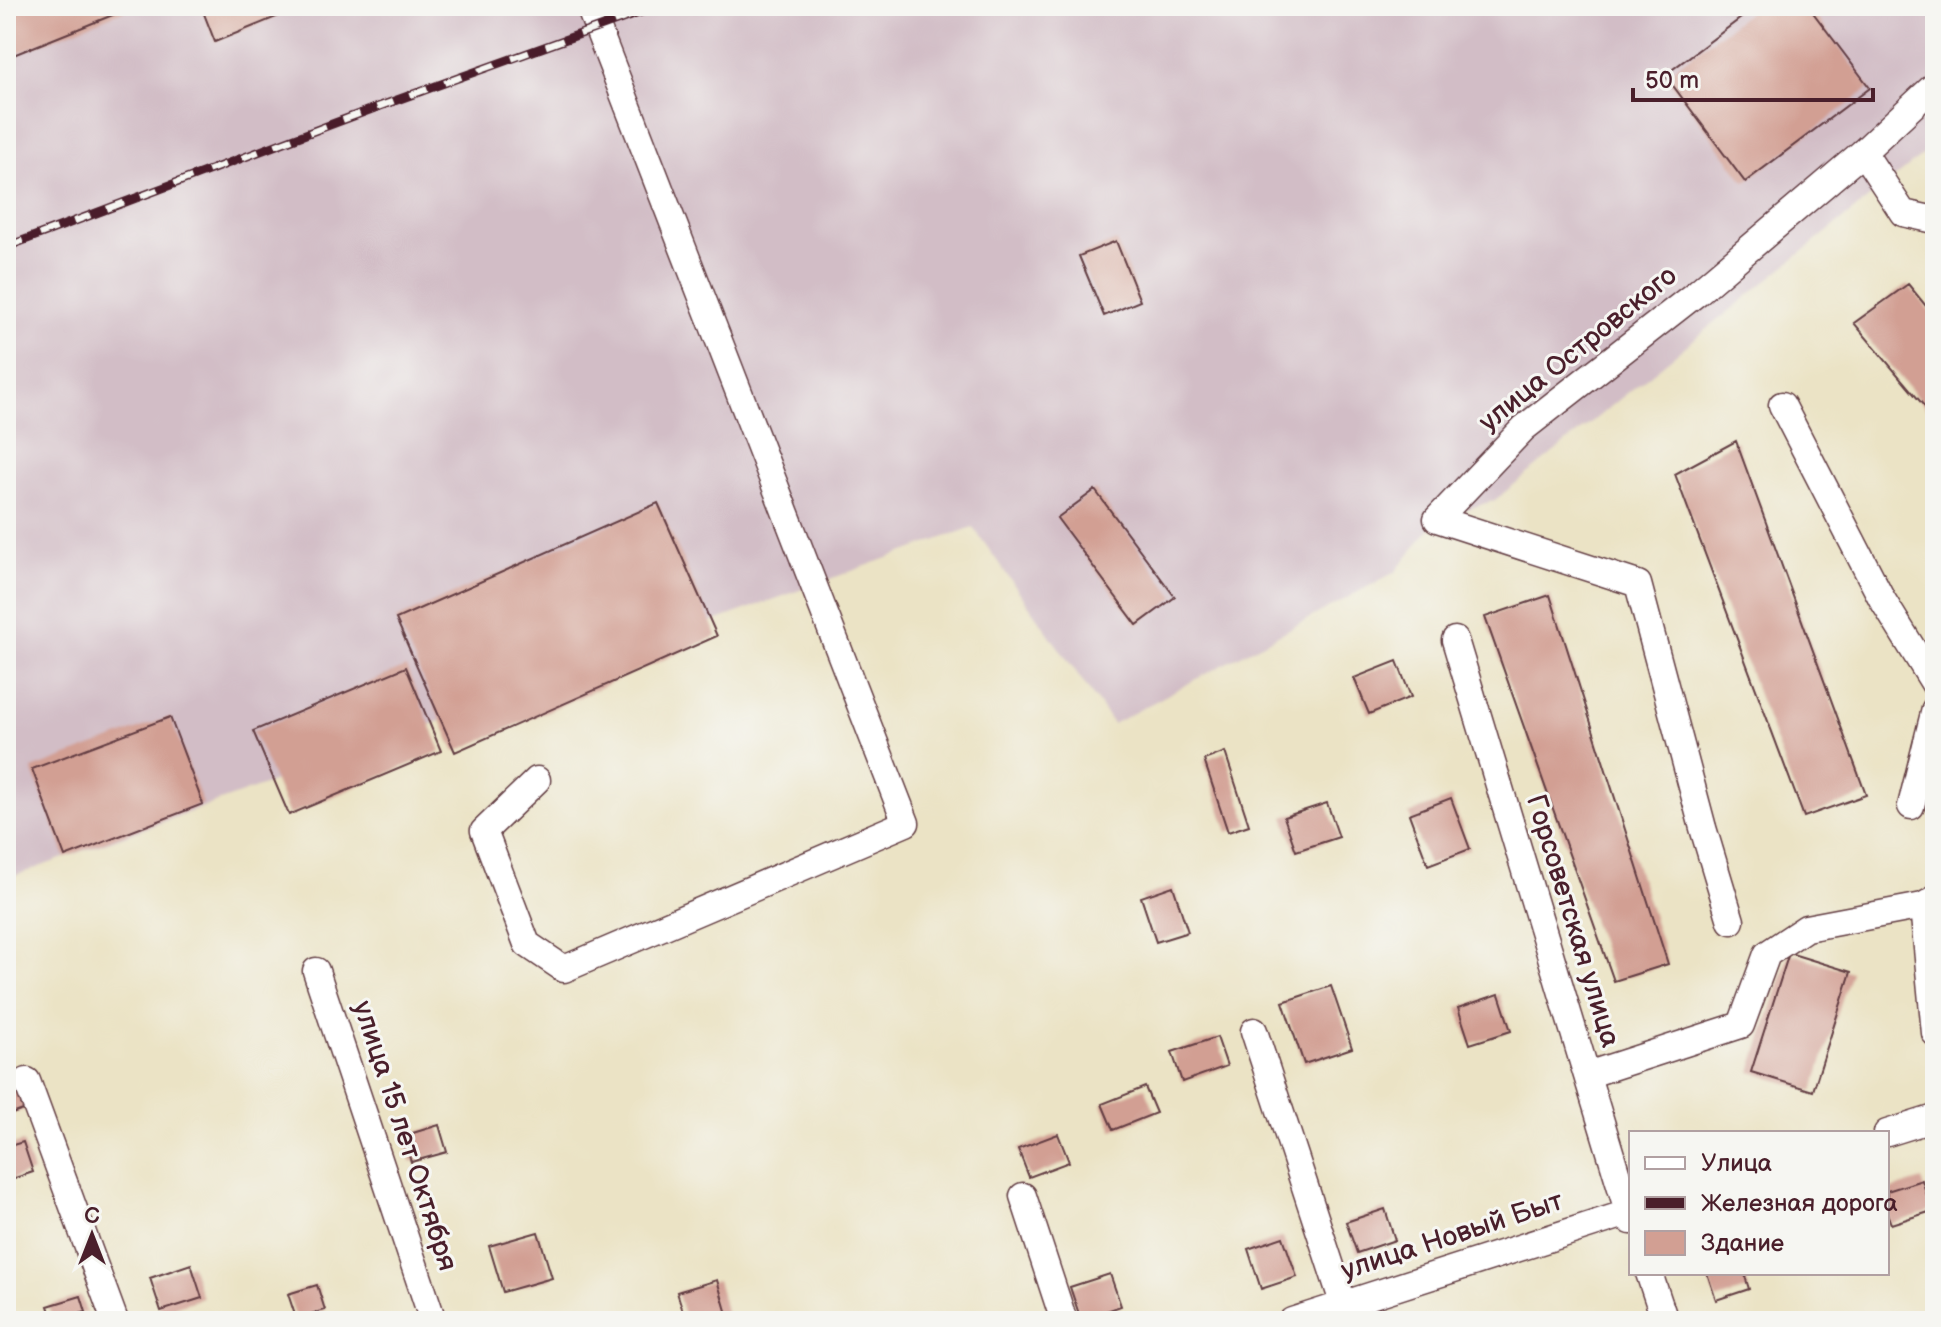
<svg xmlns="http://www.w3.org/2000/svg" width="1941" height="1327" font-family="'Balsamiq Sans',sans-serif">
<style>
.industrial{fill:#d2bdc6}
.building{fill:#d29f93}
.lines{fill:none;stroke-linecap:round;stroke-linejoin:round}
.street-casing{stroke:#623c42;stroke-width:29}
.street{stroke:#fff;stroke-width:26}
.rail-casing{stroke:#4a1f2b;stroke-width:9}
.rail{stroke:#f6f6f2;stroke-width:6;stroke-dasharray:18;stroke-linecap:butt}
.labels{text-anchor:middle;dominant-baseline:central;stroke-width:6;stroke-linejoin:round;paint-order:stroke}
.street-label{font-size:28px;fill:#4a1f2b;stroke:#f6f6f2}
</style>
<rect width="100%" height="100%" fill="#f6f6f2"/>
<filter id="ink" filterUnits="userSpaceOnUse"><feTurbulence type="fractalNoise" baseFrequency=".0125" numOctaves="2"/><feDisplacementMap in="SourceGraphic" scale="16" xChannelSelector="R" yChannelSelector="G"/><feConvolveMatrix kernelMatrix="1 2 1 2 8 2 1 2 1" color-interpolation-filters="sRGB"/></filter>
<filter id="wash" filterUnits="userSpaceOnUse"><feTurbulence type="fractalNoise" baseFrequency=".006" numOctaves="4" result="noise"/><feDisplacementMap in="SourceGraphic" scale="32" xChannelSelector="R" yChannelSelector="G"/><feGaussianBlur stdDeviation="1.8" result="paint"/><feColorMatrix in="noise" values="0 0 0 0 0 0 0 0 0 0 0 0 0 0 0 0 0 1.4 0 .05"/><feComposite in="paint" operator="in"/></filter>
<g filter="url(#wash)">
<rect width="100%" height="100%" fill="#ebe3c5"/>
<path class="industrial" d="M6 6H1935V145L1495 500 1437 519 1395 572 1113 724 973 527 6 879Z"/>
<g id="blocks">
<path class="building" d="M6 6H135L6 58Z
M201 6H303L215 42Z
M1757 6H1808L1870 88 1745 182 1665 75Z
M1116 241 1140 301 1104 316 1079 256Z
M1908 284 1935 317V419L1854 323Z
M1736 441 1866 795 1804 817 1675 474Z
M1095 490 1175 597 1137 625 1057 518Z
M658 503 717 636 455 752 396 619Z
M1550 595 1668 964 1614 981 1485 617Z
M1397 661 1411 697 1369 714 1354 678Z
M406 667 441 751 289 815 253 731Z
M170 717 203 804 65 857 32 769Z
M1225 752 1249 825 1228 832 1204 760Z
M1451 798 1470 849 1428 865 1409 814Z
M1327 803 1339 837 1296 851 1284 817Z
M1173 886 1188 932 1156 942 1141 897Z
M1789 953 1851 972 1813 1091 1751 1072Z
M1331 986 1352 1048 1304 1064 1283 1002Z
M1499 994 1511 1031 1470 1044 1458 1008Z
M1217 1037 1227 1066 1182 1082 1172 1052Z
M18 1083 26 1109 6 1116V1087Z
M1145 1087 1156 1113 1113 1130 1102 1104Z
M439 1125 447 1152 411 1162 403 1136Z
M1058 1134 1069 1162 1029 1177 1018 1149Z
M23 1142 33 1172 6 1181V1147Z
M1922 1180 1932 1211 1891 1224 1887 1213V1191Z
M1385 1209 1395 1240 1357 1253 1346 1222Z
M538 1232 552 1278 503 1292 489 1246Z
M1283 1237 1297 1277 1261 1289 1248 1249Z
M191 1264 202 1298 161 1311 150 1278Z
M1707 1273H1744L1749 1289 1716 1300Z
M1110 1274 1121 1306 1081 1320 1070 1287Z
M717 1280 729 1321H686L677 1292Z
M317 1285 325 1310 296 1318 288 1294Z
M81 1296 86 1312 53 1321 48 1306Z"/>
</g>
</g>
<g filter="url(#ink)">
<use href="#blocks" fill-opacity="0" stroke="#623c42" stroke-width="2"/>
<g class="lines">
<defs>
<path id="street" d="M1863 152 1903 213 1935 220
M1782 405 1882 599 1935 685
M1455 640 1631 1221
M537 780 484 831 527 944 564 969 906 823 589 6
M1911 806 1935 709
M1923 906 1935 1033
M1731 921 1703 828 1638 584 1437 519 1524 428 1698 292 1863 152 1935 85
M316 971 433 1321
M1254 1031 1348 1318
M1587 1075 1741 1025 1767 954 1806 928 1923 906 1935 899
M27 1081 115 1321
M1887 1133 1935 1118
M1023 1196 1064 1321
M1649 1273 1665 1321
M1292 1321 1631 1212"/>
</defs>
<use href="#street" class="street-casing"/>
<use href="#street" class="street"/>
<defs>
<path id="rail" d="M6 247 372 109 658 6"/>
</defs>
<use href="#rail" class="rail-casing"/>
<use href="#rail" class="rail"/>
</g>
</g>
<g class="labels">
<g class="street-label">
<text transform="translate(1578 349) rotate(-39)">улица Островского</text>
<text transform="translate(1573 921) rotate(73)">Горсоветская улица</text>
<text transform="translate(405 1136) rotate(72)">улица 15 лет Октября</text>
<text transform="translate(1452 1236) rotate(-18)">улица Новый Быт</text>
</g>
</g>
<rect width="1941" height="1327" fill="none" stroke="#f6f6f2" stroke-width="32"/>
<rect x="1629" y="1131" width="260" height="144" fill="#f6f6f2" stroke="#b1a0a2" stroke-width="2"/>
<rect x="1645" y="1157" width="40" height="12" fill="#ffffff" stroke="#b1a0a2" stroke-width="2"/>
<text x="1701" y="1171" font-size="24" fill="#4a1f2b">Улица</text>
<rect x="1645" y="1197" width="40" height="12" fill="#4a1f2b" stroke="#b1a0a2" stroke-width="2"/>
<text x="1701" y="1211" font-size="24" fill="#4a1f2b">Железная дорога</text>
<rect x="1645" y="1231" width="40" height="24" fill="#d29f93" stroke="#b1a0a2" stroke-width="2"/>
<text x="1701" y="1251" font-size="24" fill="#4a1f2b">Здание</text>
<g transform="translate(92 1235)" stroke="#f6f6f2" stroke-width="6" paint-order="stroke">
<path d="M0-6L14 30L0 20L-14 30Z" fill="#4a1f2b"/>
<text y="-12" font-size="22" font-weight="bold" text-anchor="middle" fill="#4a1f2b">С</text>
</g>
<path d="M1633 88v12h240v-12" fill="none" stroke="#4a1f2b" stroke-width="4"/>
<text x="1645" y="88" font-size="24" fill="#4a1f2b" stroke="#f6f6f2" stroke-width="6" paint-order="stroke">50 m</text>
</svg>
